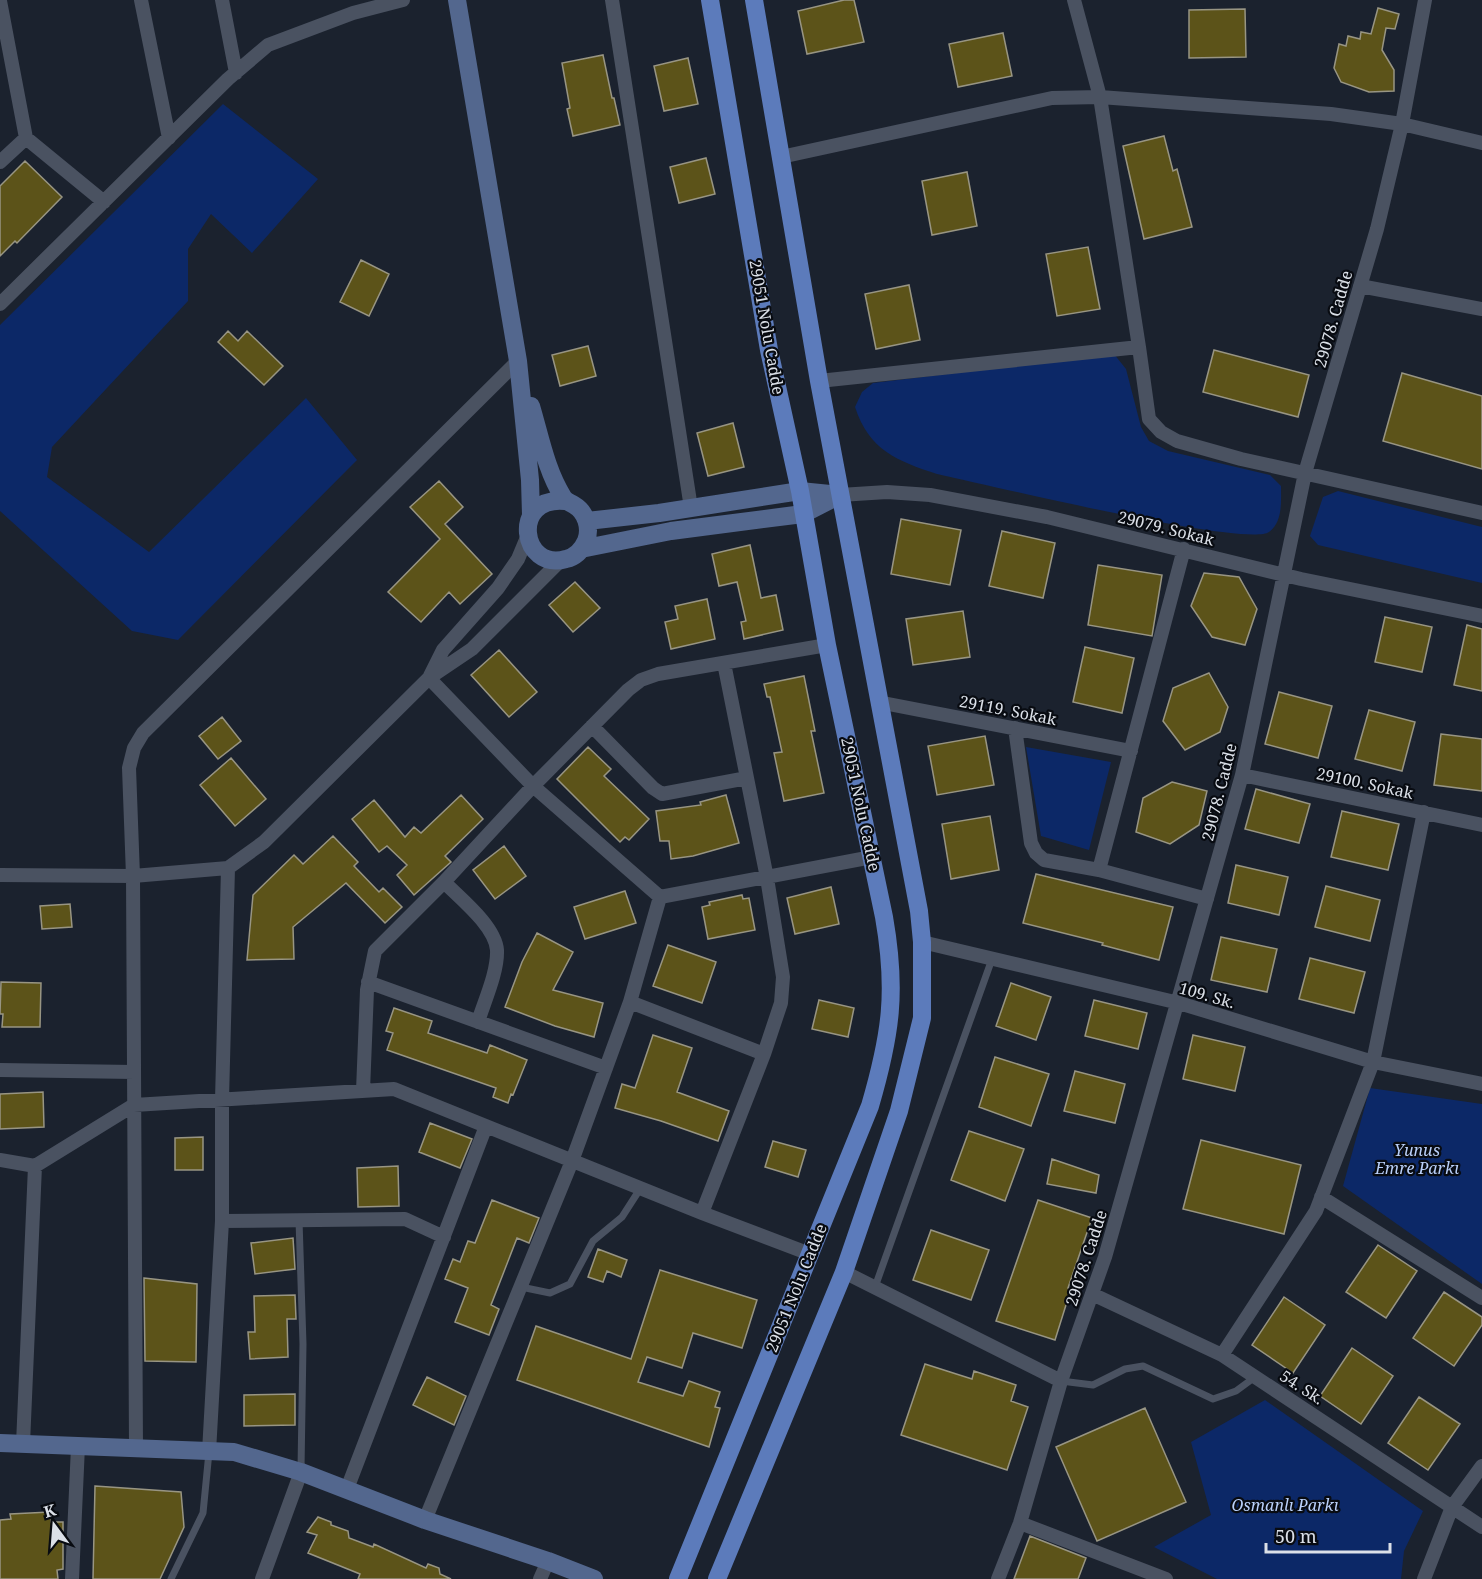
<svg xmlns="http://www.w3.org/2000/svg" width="1482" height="1579" font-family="'Noto Serif',serif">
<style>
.green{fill:#0c2867}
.building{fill:#5c5319;stroke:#989583;stroke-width:1.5}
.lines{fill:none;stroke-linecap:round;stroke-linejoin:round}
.lane{stroke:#4a5261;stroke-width:7}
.street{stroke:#4a5261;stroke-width:14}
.secondary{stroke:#53678e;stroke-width:18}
.primary{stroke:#5c7bbb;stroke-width:18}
.labels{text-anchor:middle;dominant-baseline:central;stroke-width:4.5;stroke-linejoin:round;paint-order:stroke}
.street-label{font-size:16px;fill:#dbe0e8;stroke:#080b11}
.park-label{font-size:16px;font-style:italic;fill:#bad0fa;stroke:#080b11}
</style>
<rect width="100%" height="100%" fill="#1b222e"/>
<path class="green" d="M223 104 318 179 252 253 211 214 188 249V301L52 447 47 477 149 552 306 398 357 460 178 640 132 631 0 511V325Z
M1114 354 1126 369 1141 427 1149 441 1168 451 1270 475 1281 486C1281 501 1283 522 1269 532 1247 548 980 483 937 474 897 461 869 450 855 407L862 392 873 383Z
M1338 491 1482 527V583L1318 545 1310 536 1323 497Z
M1026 747 1111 762 1089 850 1041 836Z
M1370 1088 1482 1104V1284L1343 1186Z
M1265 1400 1423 1511 1404 1551 1401 1579H1217L1154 1547 1211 1515 1191 1442Z"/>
<path class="building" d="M844 0H854L864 42 807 54 798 11Z
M1378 8 1399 14 1395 29 1386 28 1382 50 1394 70V91L1369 92 1341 82 1334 68 1339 44 1346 46 1348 36 1360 39 1361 32 1371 34Z
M1245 9 1246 57 1189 58V10Z
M1003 33 1012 76 958 87 949 44Z
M603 55 612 98H614L620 125 573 136 567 109 570 108 562 63Z
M688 58 698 104 664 111 654 66Z
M1164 136 1173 171 1177 169 1192 227 1144 239 1123 146Z
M706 158 715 194 679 203 670 167Z
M25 161 62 197 17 243 15 241 0 256V186Z
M967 172 977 226 932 235 922 181Z
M1088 247 1100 309 1057 316 1046 254Z
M361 260 389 274 369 316 340 302Z
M909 285 920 340 876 349 865 294Z
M228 331 238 341 247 331 283 366 264 385 218 342Z
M588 346 596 376 560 386 552 355Z
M1214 350 1309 375 1298 417 1203 392Z
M1402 373 1482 396V469L1383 441Z
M733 423 744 467 708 476 697 433Z
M439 481 463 507 445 524 492 574 460 604 449 592 421 622 388 592 440 539 410 507Z
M901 519 961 530 950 585 891 574Z
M1002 531 1055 543 1043 598 989 586Z
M750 545 761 598 776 595 783 630 744 639 741 622 746 621 737 582 719 586 712 554Z
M1098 565 1162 575 1152 636 1088 625Z
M1204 573 1239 577 1257 609 1245 645 1212 637 1191 606Z
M575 582 600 608 573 632 549 605Z
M707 599 715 639 671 649 665 622 678 619 675 606Z
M963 611 970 657 913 665 906 619Z
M1385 617 1432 627 1422 672 1375 662Z
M1467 625 1482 629V691L1454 685Z
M1085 647 1134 658 1122 713 1073 702Z
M499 650 537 692 509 717 471 675Z
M1209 673 1228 707 1220 732 1185 750 1163 721 1173 688Z
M804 676 815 731H811L824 793 784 801 774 753 782 752 770 697H767L764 684Z
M1279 692 1332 706 1318 758 1265 744Z
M1369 710 1415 722 1402 771 1355 759Z
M222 717 241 741 218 759 199 736Z
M1441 734 1482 739V791L1434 785Z
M985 736 994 785 937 795 928 746Z
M588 747 611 769 604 776 649 819 629 840 625 837 620 842 557 779Z
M231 758 266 799 235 826 200 785Z
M1172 782 1207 791 1199 825 1170 844 1136 832 1143 798Z
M1256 789 1310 804 1299 843 1245 829Z
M461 795 483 819 445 856 451 862 414 895 397 875 407 865 387 846 379 852 352 819 374 800 405 837 414 827 421 833Z
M726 795 739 843 693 856 671 859 669 841H660L656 811 701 805 700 802Z
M1342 811 1399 824 1388 870 1331 857Z
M990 816 999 870 951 879 942 824Z
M333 836 358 862 354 866 379 892 383 888 402 907 385 923 346 883 293 927 294 959 247 960 253 895 294 855 303 864Z
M504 846 526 876 495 899 473 870Z
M1236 865 1288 877 1279 915 1228 903Z
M1036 874 1173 907 1159 960 1102 945 1103 943 1023 923Z
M1326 886 1380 900 1370 941 1315 927Z
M831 887 839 924 795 934 787 898Z
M625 891 636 923 585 939 574 907Z
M742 895 743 899 749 898 755 930 708 939 702 907 710 905 709 902Z
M70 904 72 927 42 929 40 906Z
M537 933 573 952 553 990 603 1003 594 1037 555 1026 505 1007 522 962Z
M1221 937 1277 949 1267 992 1211 980Z
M668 945 716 962 702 1003 653 986Z
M1310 958 1365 972 1354 1013 1299 999Z
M1 982 41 983 40 1027H2L3 1014H0Z
M1011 983 1051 997 1036 1040 996 1026Z
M819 1000 854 1008 848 1037 812 1029Z
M1094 1000 1147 1013 1138 1049 1085 1036Z
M394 1008 432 1021 428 1033 487 1053 490 1045 527 1060 513 1095 511 1094 508 1103 493 1097 496 1088 387 1050 393 1033 386 1031Z
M653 1035 692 1048 677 1092 729 1111 718 1141 661 1121 615 1108 622 1084 635 1088Z
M1193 1035 1245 1047 1235 1091 1183 1079Z
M995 1057 1049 1074 1031 1126 979 1107Z
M1075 1071 1125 1084 1115 1123 1064 1111Z
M43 1092 44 1127 0 1129V1094Z
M430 1123 472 1139 460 1168 419 1152Z
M969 1131 1024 1149 1005 1201 951 1180Z
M203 1137V1170H175V1138Z
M1201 1140 1301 1165 1284 1234 1183 1209Z
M773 1141 806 1150 798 1177 765 1167Z
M1052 1159 1099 1175 1096 1193 1047 1184Z
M398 1166 399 1206 358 1207 357 1168Z
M492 1200 539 1218 529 1243 517 1238 491 1305 499 1309 489 1335 455 1322 468 1288 445 1279 453 1259 460 1262 468 1241 475 1243Z
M1038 1200 1092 1218 1068 1288 1071 1289 1055 1340 996 1321Z
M931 1230 989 1250 971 1300 913 1280Z
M293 1238 295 1269 255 1274 251 1243Z
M1378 1245 1417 1271 1386 1318 1346 1292Z
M598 1249 627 1260 621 1277 607 1271 603 1282 588 1277Z
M660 1270 757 1300 742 1348 693 1333 682 1368 647 1357 638 1382 683 1396 689 1381 720 1392 715 1407 720 1408 709 1447 517 1380 536 1326 631 1359Z
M144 1278 197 1284 196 1362 145 1361Z
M1444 1292 1482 1317V1325L1454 1366 1413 1338Z
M295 1295 296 1319H287L288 1357 250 1359 248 1332H255L254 1296Z
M1284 1297 1325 1325 1293 1373 1252 1345Z
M1352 1348 1393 1376 1361 1424 1320 1396Z
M925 1364 972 1379 974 1371 1016 1385 1011 1401 1028 1407 1007 1470 901 1435Z
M427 1377 466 1396 454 1425 413 1405Z
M295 1394V1425L244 1426V1395Z
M1419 1397 1460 1424 1428 1470 1388 1443Z
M1145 1408 1186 1502 1097 1541 1056 1447Z
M95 1486 181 1492 184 1527 160 1579H93Z
M50 1512 51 1522H63V1569L57 1570 58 1579H0V1520L11 1519 10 1514Z
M318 1517 331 1522V1525L348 1531 349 1538 373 1547 374 1544 426 1568 428 1564 439 1568 440 1574 451 1579H358L360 1574 308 1553 317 1535 307 1532Z
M1030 1536 1086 1558 1078 1579H1014Z"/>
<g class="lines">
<path class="lane" d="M299 1220 303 1344 301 1469
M521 1287 550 1293 570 1284 593 1241 622 1217 640 1189
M875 1287 992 959
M1061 1381 1093 1385 1125 1369 1143 1366 1213 1399 1236 1391 1255 1377
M171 1579 203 1513 209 1452"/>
<path class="street" d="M141 0 169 138
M222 0 236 73
M612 0 691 508
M1074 0 1100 97 1139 347
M0 1 26 138 104 202
M781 157 1052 98 1100 97 1331 114 1402 124 1482 143
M0 162 26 138
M1360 286 1482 309
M0 304 228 79 268 45 353 13 403 0
M819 381 1139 347 1149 419 1161 432 1177 441 1241 459 1482 513
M840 495 887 492 930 495 1047 517 1301 579 1482 616
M724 663 767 878 783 977 781 1003 764 1054
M430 676 443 650 498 588 518 559 528 535
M429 678 533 786 628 690 641 680 658 674 827 645
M878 702 1131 751
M592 726 653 788 662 794 747 778
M1015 728 1031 843 1036 853 1044 860 1099 870 1207 899
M1242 775 1482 825
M1099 870 1184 549
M0 875 133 876 228 868 264 842 429 678 472 649 561 560
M444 882C461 899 495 926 497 950 498 972 484 1002 478 1022
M922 942 1179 1003 1373 1062 1482 1084
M368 982 606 1068
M630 1002 764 1054 702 1213
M0 1070 134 1072
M363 1091 367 990 375 951 444 882 533 786 660 897
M0 1160 35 1166 134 1105 394 1089 702 1213 810 1254
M1321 1197 1482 1298
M222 1221 405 1219 444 1237
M844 1272 1061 1381
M1092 1294 1222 1355 1482 1527
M1222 1355 1316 1211 1373 1062 1424 812
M23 1444 35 1166
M136 1448 133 876 129 768 134 748 143 733 518 361
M209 1452 222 1221V1100L228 868
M347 1489 486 1126
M425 1520 572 1161 630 1002 660 897 872 857
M1020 1523 1166 1579
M72 1579 78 1446
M262 1579 301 1472
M540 1579 548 1561
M998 1579 1020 1523 1061 1381 1105 1257 1242 775 1305 473 1377 229 1402 124 1425 0
M1424 1579 1452 1507 1482 1466"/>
<path class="secondary" d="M457 0 518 361 530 480 531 515
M531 406C540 436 546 470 563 497 566 502 569 502 574 505 586 512 591 528 586 541 582 550 575 557 566 559 521 572 510 496 565 501
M587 521 659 513 800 491 840 495
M581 549 671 531 803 514 840 495
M0 1443 234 1452 301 1472 425 1520 548 1561 594 1579"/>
<path class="primary" d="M678 1579 870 1106C891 1034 897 991 884 917L827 645 800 491 769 350 710 0
M717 1579 844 1272 899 1111 922 1018V942L919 911 819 381 754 0"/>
</g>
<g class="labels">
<g class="street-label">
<text transform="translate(1333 319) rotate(-74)">29078. Cadde</text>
<text transform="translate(767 327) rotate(80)">29051 Nolu Cadde</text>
<text transform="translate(1166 528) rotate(14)">29079. Sokak</text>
<text transform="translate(1008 710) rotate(11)">29119. Sokak</text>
<text transform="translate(1365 783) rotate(12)">29100. Sokak</text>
<text transform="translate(1219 792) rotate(-76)">29078. Cadde</text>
<text transform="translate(861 804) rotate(78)">29051 Nolu Cadde</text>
<text transform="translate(1207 995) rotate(16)">109. Sk.</text>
<text transform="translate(1086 1258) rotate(-72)">29078. Cadde</text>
<text transform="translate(796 1288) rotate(-68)">29051 Nolu Cadde</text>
<text transform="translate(1302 1387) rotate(33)">54. Sk.</text>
</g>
<g class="park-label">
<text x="1417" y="1150">Yunus<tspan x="1417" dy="18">Emre Parkı</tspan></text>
<text x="1285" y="1505">Osmanlı Parkı</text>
</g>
</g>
<g transform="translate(54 1525) rotate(344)" stroke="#080b11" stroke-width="4.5" paint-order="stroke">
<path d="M0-4.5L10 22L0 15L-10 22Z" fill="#dbe0e8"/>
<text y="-9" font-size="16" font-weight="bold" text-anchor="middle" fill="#dbe0e8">K</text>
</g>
<path d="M1266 1543v9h124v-9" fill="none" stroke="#dbe0e8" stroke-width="3"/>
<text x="1275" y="1543" font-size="18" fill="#dbe0e8" stroke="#080b11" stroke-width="4.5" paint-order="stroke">50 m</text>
</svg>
